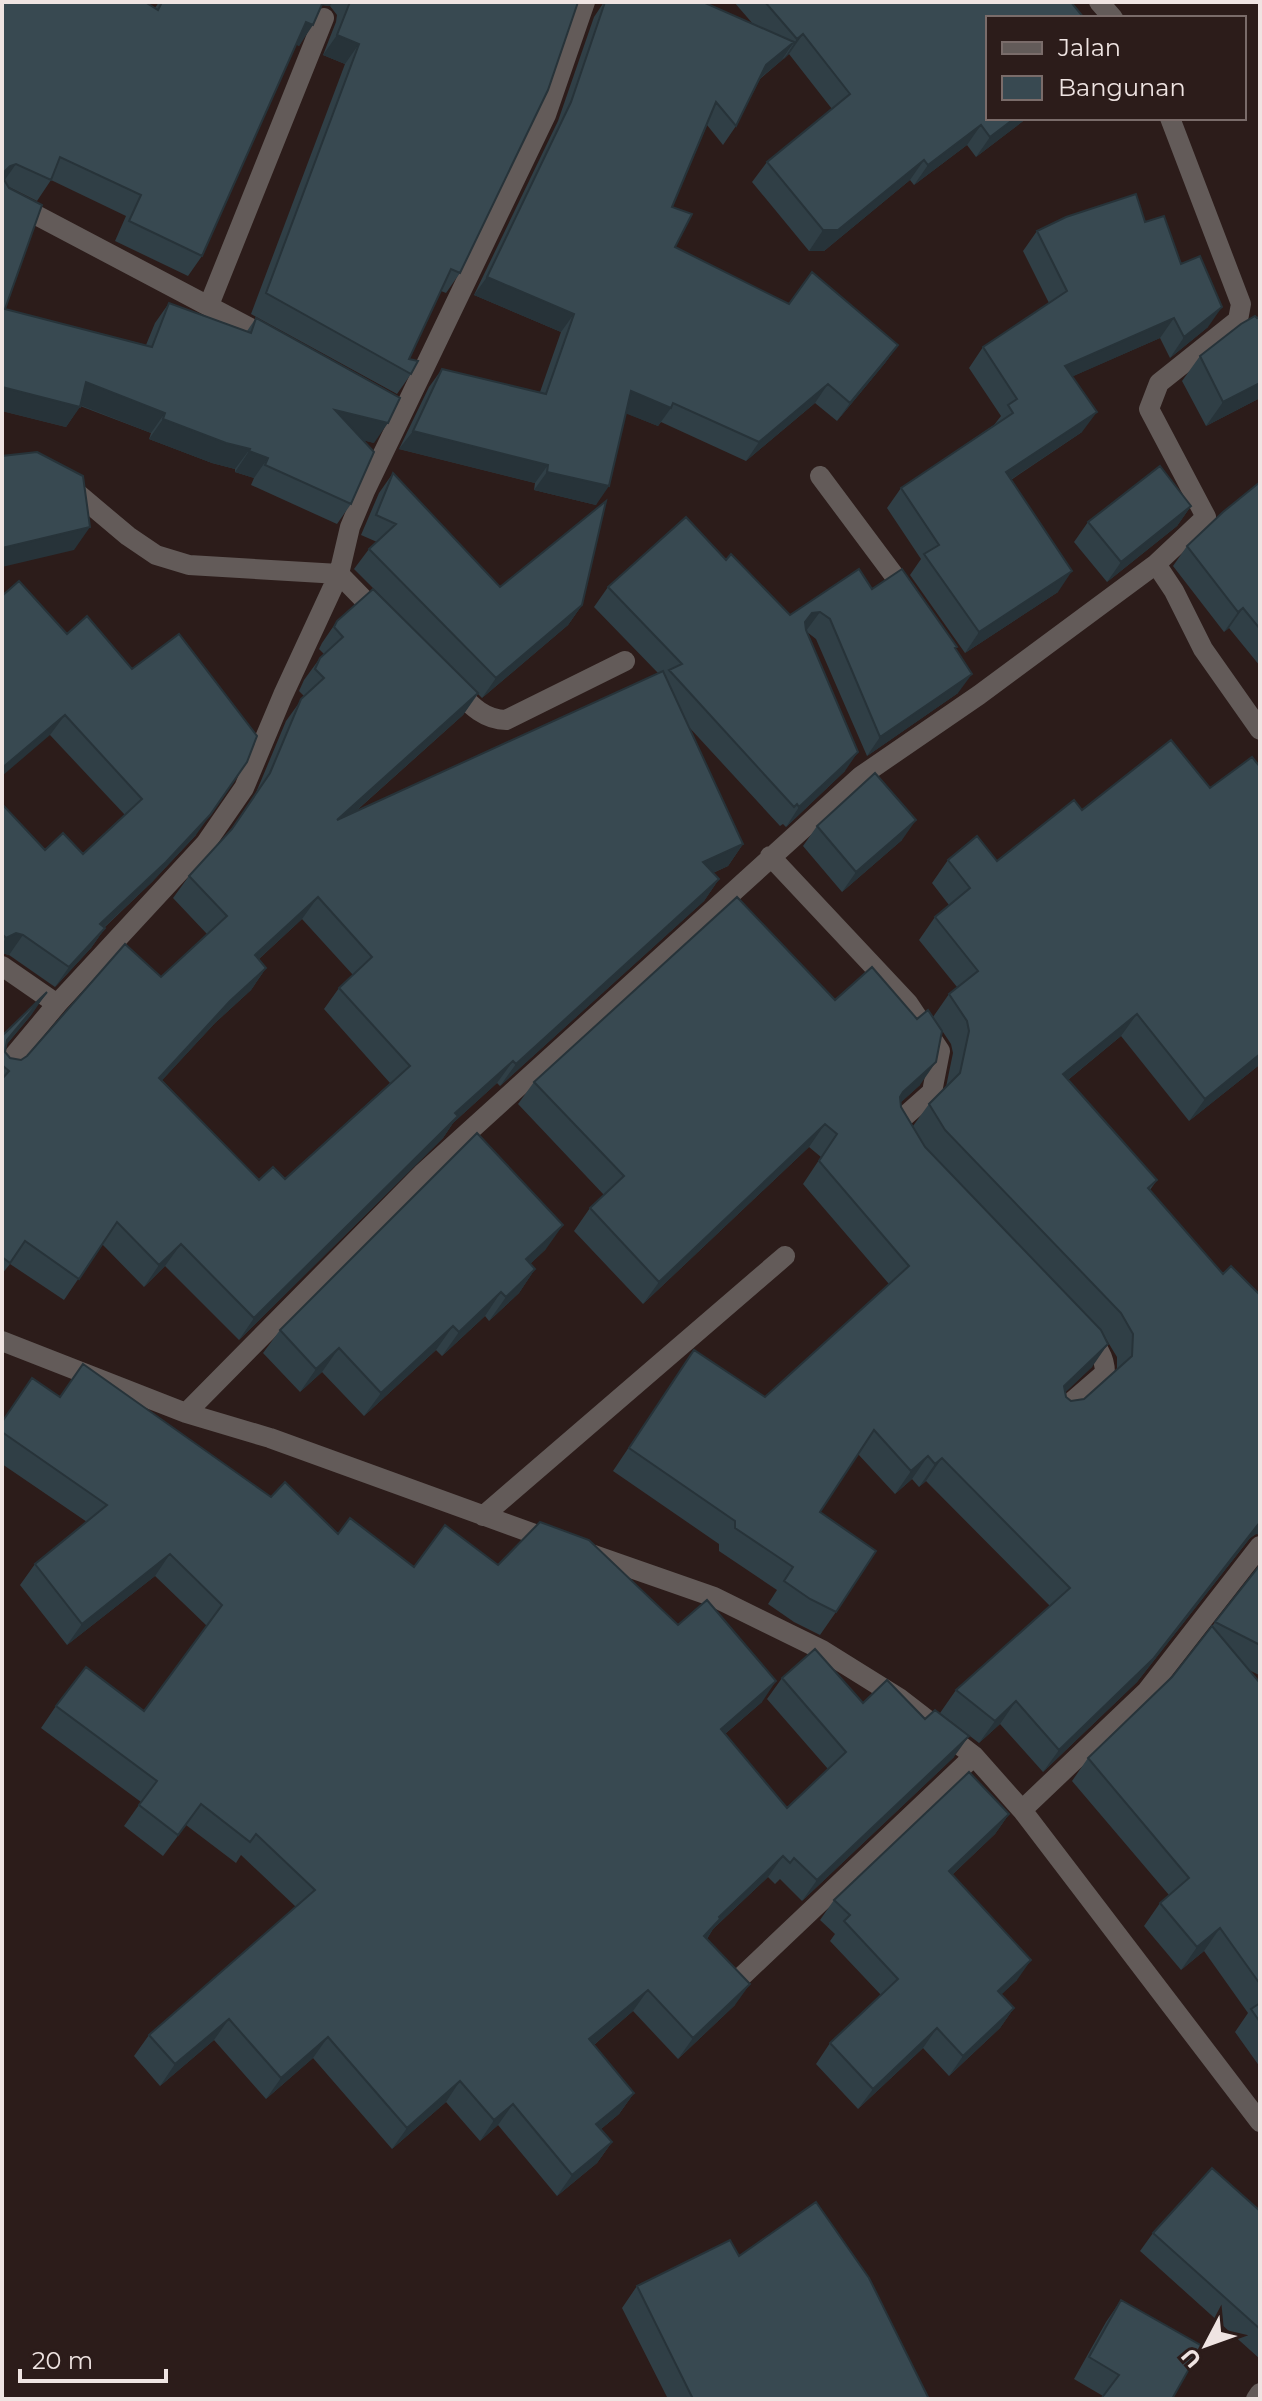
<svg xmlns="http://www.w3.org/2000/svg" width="1262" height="2401" font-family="Montserrat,sans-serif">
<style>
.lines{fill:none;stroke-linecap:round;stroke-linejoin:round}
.street{stroke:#635b59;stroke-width:20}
.wall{fill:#303f46;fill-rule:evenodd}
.shaded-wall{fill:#273339}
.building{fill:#384951;stroke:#273339;stroke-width:2;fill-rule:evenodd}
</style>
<rect width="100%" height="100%" fill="#2c1c1a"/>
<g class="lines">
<path class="street" d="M1099 2 1113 18
M2 197 271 339
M209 305 324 18
M820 476 908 594
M65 483 128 536 156 555 189 565 339 574 380 616
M1156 564 1174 591 1203 649 1260 730
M452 686C468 702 482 720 506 720L625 661
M770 856 908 1003 940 1051 932 1092 896 1124 905 1136
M2 966 57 1004
M2 1070 57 1004 206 843 244 788 283 695 339 574 350 527 365 491 546 115 585 2
M2 1341 186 1413 270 1438 554 1541
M1060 1412 1105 1373C1105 1356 1096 1345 1085 1333
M186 1413 422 1174 861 776 979 695 1156 564 1206 517 1149 409 1159 383 1238 320 1241 304 1170 118
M483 1516 785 1256
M588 1553 714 1597 822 1650 899 1698 974 1756 1022 1810 1260 2122
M1022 1810 1147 1691 1260 1546
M740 1978 974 1756
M1256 2399 1260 2393"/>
</g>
<path class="wall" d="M2 2 155 8 159 2H578L460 273 446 293 441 291 409 359 411 374 397 394 251 314 345 64 323 55 336 22 337 15 330 6 322 5 299 46 296 44 202 256 188 276 115 241 126 216 51 180 37 201 9 187 5 309 146 345 155 323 169 303 247 331 256 318 374 443 363 440 351 504 337 524 251 485 254 478 235 472V469L212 463 149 439 151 433 80 406 66 427 2 411Z
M604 2H703L753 24 734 2H1071L1027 118 976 157 967 145 914 185 910 180 824 251H809L752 182 767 162 832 109 789 54 760 79 736 126 723 145 707 125 672 207 675 247 789 304 898 345 885 363 837 421 815 403 746 461 661 422 658 426 626 413 596 505 534 490 535 483 399 449 429 387 442 369 540 392 561 332 474 295 558 121 594 17Z
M1145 222 1181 264 1208 327 1170 358 1160 338 1073 376 1082 432 1011 480 1058 592 965 653 910 575 921 559 887 508 901 488 994 425 1001 416 969 368 983 347 1049 303 1023 251 1037 231Z
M1200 356 1260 398 1206 426 1182 381Z
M393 473 500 587 582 605 568 625 482 698 478 694 463 715 355 812 658 673 594 607 608 587 726 560 790 615 872 589 956 649 958 693 867 756 816 639 807 632 845 771 786 827 783 824 780 826 688 726 743 844 728 866 713 873 719 879 704 901 500 1086 497 1083 453 1123 443 1138 239 1340 165 1266 144 1287 102 1244 64 1300 10 1264 2 1274V1036L32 1014 6 1045 5 1052 10 1058 21 1060 161 977 207 934 173 898 189 876 231 830 255 795 286 721 304 696 299 691 304 680 320 658 324 654 319 649 322 643 337 621 439 654 354 569 369 549 377 542 361 535 379 493ZM302 919 353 975 339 988 324 1009 390 1083 285 1179 259 1180 162 1080 215 1023 251 990 266 968 259 959Z
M1260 482V666L1229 628 1224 632 1173 566 1187 546Z
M1191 506 1177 526 1107 582 1074 542 1088 522Z
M2 596 196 835 152 882 104 928H105L91 948 55 987 9 955 2 953V804L45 850 83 854 125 815 50 735Z
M1260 767V1068L1258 1066 1189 1121 1121 1036 1068 1080 1157 1180 1150 1190 1256 1534 1250 1538 1137 1682 1043 1772 1000 1724 979 1743 940 1713 956 1690 1050 1606 926 1481 919 1487 912 1479 895 1494 858 1454 820 1512 836 1612 820 1635 794 1622 768 1604 777 1590 719 1551V1544L613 1471 694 1350 765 1397 889 1284 803 1184 821 1157 809 1147 643 1304 574 1231 590 1208 604 1195 518 1104 534 1082 835 1000 920 1085 900 1103 901 1107 913 1126 929 1104 946 1087 953 1053 951 1044 933 1017 949 994 957 987 919 940 935 917 949 905 932 883 948 860 997 861 1082 810 1210 788ZM1103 1334 1117 1357V1370L1084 1399 1071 1401 1066 1397 1065 1392 1092 1367Z
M817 826 902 840 842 892 803 846Z
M546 1249 530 1264 535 1269 519 1293 489 1321 485 1316 442 1356 436 1350 364 1416 322 1372 300 1392 263 1353 280 1330Z
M60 1397 271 1497 338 1534 414 1567 498 1565 678 1625 762 1702 725 1734 787 1808 828 1769 767 1699 782 1678 863 1703 954 1757 802 1901 780 1879 775 1884 768 1877 713 1929 707 1939 735 2005 678 2059 633 2011 594 2045 634 2093 619 2114 601 2129 612 2142 597 2163 557 2196 498 2125 480 2141 446 2102 392 2149 313 2058 266 2099 214 2040 160 2086 134 2056 149 2035 296 1907 241 1855 236 1863 186 1825 163 1856 124 1826 141 1802 41 1728 56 1706 144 1711 207 1626 155 1576 67 1645 20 1585 35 1564 87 1522 2 1464V1422Z
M1260 1565V1674L1259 1675 1249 1670 1260 1683V2067L1235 2032 1248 2013 1204 1951 1181 1970 1144 1926 1160 1903 1169 1895 1072 1781 1088 1758 1172 1677Z
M1009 1814 995 1834 952 1875 1017 1980 1001 1994 1014 2008 1000 2028 949 2076 923 2048 858 2109 816 2064 830 2043 881 1995 830 1941 835 1934 820 1920 834 1900Z
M1260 2211V2359L1140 2251 1153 2233Z
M739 2256 929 2399H668L622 2308 637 2286Z
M1121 2300 1172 2399 1103 2396 1074 2379 1106 2322Z"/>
<path class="shaded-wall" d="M320 2H333L330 6 321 5Z
M306 22 313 25 299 46 292 43Z
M803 34 789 54 783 60 797 39Z
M337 35 359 44 345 64 323 55Z
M794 42 781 61 753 84 766 65Z
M1015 118H1027L976 157 990 137Z
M981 125 967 145 914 185 928 165Z
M924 160 910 180 824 251H809L823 230Z
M16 164 2 184V175L10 166Z
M487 277 574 314 561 332 474 295Z
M1222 307 1208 327 1170 358 1184 337Z
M1174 318 1160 338 1051 386 1065 366Z
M898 345 885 363 837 421 850 403Z
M86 382 165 413 151 433 72 402Z
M1260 383V398L1206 426 1223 402Z
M828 384 815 403 746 461 759 442Z
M2 387 80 407 66 427 2 411Z
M631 391 671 408 658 426 617 410Z
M335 410 388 423 374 443 321 430Z
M1097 412 1082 432 992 492 1006 472Z
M163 419 250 449 235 469 212 463 149 439Z
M413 431 548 465 535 483 399 449Z
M249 451 268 458 254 478 235 472Z
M547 472 609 486 596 505 534 490Z
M1191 506 1177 526 1107 582 1121 562Z
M90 527 74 550 2 567V548Z
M1072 571 1058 592 965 653 979 632Z
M582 605 568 625 482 698 496 678Z
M1243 608 1229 628 1224 632 1238 612Z
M820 612 806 631 798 632 812 613Z
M972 674 958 693 867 756 880 737Z
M478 693 463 715 321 842 337 820Z
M65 715 50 735 2 776V768Z
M858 752 845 771 786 827 799 807Z
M210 815 196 835 152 882 86 944 100 924Z
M916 820 902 840 842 892 856 872Z
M743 844 728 866 688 884 703 862Z
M719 879 704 901 500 1086 516 1064Z
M318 897 302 919 239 977 255 955Z
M105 928 91 948 55 987 69 967Z
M16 933 23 935 9 955 2 953V944L6 938Z
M266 968 251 990 215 1023 144 1100 159 1078 230 1001Z
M47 992 32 1014 2 1050 7 1040Z
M1137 1014 1121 1036 1047 1097 1063 1074Z
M1260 1054V1063L1258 1066 1189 1121 1205 1099Z
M513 1061 497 1083 453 1123 443 1138 239 1340 254 1318 455 1113Z
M936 1062 920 1085 887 1115 903 1092Z
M825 1124 809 1147 643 1304 659 1282Z
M563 1225 546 1249 510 1283 526 1259Z
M181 1244 165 1266 144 1287 159 1265Z
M535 1269 519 1293 489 1321 506 1297Z
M501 1292 485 1316 442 1356 459 1332Z
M453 1326 436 1350 364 1416 381 1393Z
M1108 1344 1092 1367 1048 1409 1064 1386Z
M339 1348 322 1372 300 1392 316 1369Z
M928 1456 912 1479 895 1494 911 1471Z
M942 1458 926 1481 919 1487 935 1464Z
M1260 1522V1535L1256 1534 1250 1538 1137 1682 1043 1772 1059 1750Z
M170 1554 155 1576 67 1645 82 1624Z
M776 1681 762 1702 706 1750 721 1729Z
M1016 1701 1000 1724 979 1743 995 1721Z
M969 1736 954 1757 802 1901 817 1880Z
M1009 1814 995 1834 935 1891 949 1871Z
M783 1856 768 1877 713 1929 706 1940 704 1936 719 1917Z
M1220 1928 1204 1951 1181 1970 1197 1947Z
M1031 1960 1017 1980 984 2011 998 1991Z
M750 1984 735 2005 678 2059 693 2038Z
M648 1990 633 2011 575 2061 589 2039Z
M1014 2008 1000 2028 949 2076 963 2056Z
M229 2019 214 2040 160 2086 175 2064Z
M937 2028 923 2048 858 2109 873 2089Z
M328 2037 313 2058 266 2099 281 2078Z
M460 2081 446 2102 392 2149 407 2128Z
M634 2093 619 2114 582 2145 596 2124Z
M513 2104 498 2125 480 2141 494 2120Z
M612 2142 597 2163 557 2196 572 2175Z"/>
<path class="building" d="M2 2H145L158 10 162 2H323L313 25 306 22 202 256 129 221 141 195 60 157 51 180 16 164 10 166 4 172 3 178 9 188 42 205 5 309 152 347 169 303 251 333 256 318 400 398 388 423 335 410 374 452 351 504 265 465 268 458 249 451 250 449 226 443 163 419 165 413 86 382 80 407 2 387Z
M350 2H578L548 90 460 273 451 269 409 359 418 361 411 374 266 293 359 44 337 35Z
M605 2H703L794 42 766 65 736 126 716 102 672 207 692 214 675 247 789 304 812 272 898 345 850 403 828 384 759 442 673 403 671 408 631 391 609 486 547 472 548 465 413 431 442 369 546 394 574 314 487 277 571 102Z
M765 2H1071L1084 18H988V118H1015L990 137 981 125 928 165 924 160 838 230H823L767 162 850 94 803 34 797 39Z
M1136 194 1145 222 1164 216 1181 264 1200 256 1222 307 1184 337 1174 318 1065 366 1097 412 1006 472 1072 571 979 632 924 554 939 545 901 488 1013 413 1008 405 1017 399 983 347 1067 291 1037 231 1066 217Z
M1255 316 1257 318 1260 317V383L1223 402 1200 356 1241 324Z
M37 452 83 476 90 527 2 548V456Z
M1160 466 1191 506 1121 562 1088 522Z
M393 473 500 587 606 501 582 605 496 678 369 549 396 524 376 515Z
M1260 482V629L1243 608 1238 612 1187 546 1223 512Z
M686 517 726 560 731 554 790 615 859 569 872 589 902 569 957 647 955 648 972 674 880 737 830 619 820 612 812 613 805 622 806 630 858 752 799 807 797 804 794 807 669 670 682 664 608 587Z
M19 581 67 634 87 616 132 669 179 634 257 736 247 762 210 815 166 862 100 924 105 928 69 967 23 935 16 933 6 938 2 934V804L45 850 63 833 83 854 142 799 65 715 2 768V596Z
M373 589 478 693 337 820 663 671 743 844 703 862 719 879 516 1064 513 1061 455 1113 458 1116 254 1318 181 1244 159 1265 117 1222 79 1279 25 1241 10 1263 2 1257V1079L9 1071 2 1065V1036L47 992 7 1040 5 1052 10 1058 21 1060 27 1056 125 944 161 977 227 916 189 876 232 829 270 773 301 699 324 678 315 669 320 658 343 637 334 627 337 621ZM318 897 372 957 339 988 410 1066 285 1179 273 1167 259 1180 159 1078 230 1001 266 968 255 955Z
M1171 740 1210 788 1252 757 1260 767V1054L1205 1099 1137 1014 1063 1074 1157 1180 1148 1188 1223 1274 1231 1266 1260 1295V1522L1153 1659 1059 1750 1016 1701 995 1721 956 1690 1070 1588 942 1458 935 1464 928 1456 911 1471 874 1430 820 1512 876 1551 836 1612 810 1599 784 1581 793 1567 735 1528V1521L629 1448 694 1350 765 1397 909 1266 819 1161 837 1134 825 1124 659 1282 590 1208 624 1176 534 1082 737 897 835 1000 872 967 917 1019 928 1010 942 1031 936 1062 903 1092 900 1097 901 1107 925 1147 1101 1330 1108 1344 1064 1386 1066 1397 1071 1401 1084 1399 1132 1356 1133 1334 1121 1313 945 1130 929 1104 960 1073 969 1031 967 1021 949 994 978 971 935 917 970 888 948 860 977 836 997 861 1074 800 1082 810Z
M875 773 916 820 856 872 817 826Z
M477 1133 563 1225 526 1259 535 1269 506 1297 501 1292 459 1332 453 1326 381 1393 339 1348 316 1369 280 1330Z
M83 1364 271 1497 285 1482 338 1534 350 1518 414 1567 445 1525 498 1565 540 1522 589 1540 678 1625 707 1600 776 1681 721 1729 787 1808 846 1752 782 1678 815 1649 863 1703 887 1680 925 1719 935 1710 969 1736 817 1880 794 1858 790 1863 783 1856 719 1917 720 1919 704 1936 750 1984 693 2038 648 1990 589 2039 634 2093 596 2124 612 2142 572 2175 513 2104 494 2120 460 2081 407 2128 328 2037 281 2078 229 2019 175 2064 149 2035 315 1890 256 1834 250 1842 201 1804 178 1835 139 1805 157 1781 56 1706 86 1667 144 1711 222 1605 170 1554 82 1624 35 1564 107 1505 2 1432V1422L32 1378 60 1397Z
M1260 1565V1645L1215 1622Z
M1212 1626 1260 1683V1984L1220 1928 1197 1947 1160 1903 1189 1878 1088 1758 1172 1677Z
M969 1772 1009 1814 949 1871 1031 1960 998 1991 1014 2008 963 2056 937 2028 873 2089 830 2043 898 1979 844 1921 850 1915 834 1900Z
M1260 2003V2022L1251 2009Z
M1212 2168 1260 2211V2329L1153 2233Z
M816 2202 869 2278 929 2399H693L637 2286 730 2240 739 2256Z
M1121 2300 1202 2346 1172 2399H1101L1119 2375 1089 2357Z"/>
<rect width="1262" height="2401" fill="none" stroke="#efe4e2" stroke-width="8"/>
<rect x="986" y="16" width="260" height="104" fill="#2c1c1a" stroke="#7a6c6a" stroke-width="2"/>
<rect x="1002" y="42" width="40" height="12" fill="#635b59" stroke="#7a6c6a" stroke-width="2"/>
<text x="1058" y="56" font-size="24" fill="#efe4e2">Jalan</text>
<rect x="1002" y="76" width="40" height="24" fill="#384951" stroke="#7a6c6a" stroke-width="2"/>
<text x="1058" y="96" font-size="24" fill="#efe4e2">Bangunan</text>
<g transform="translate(1206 2345) rotate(229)" stroke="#2c1c1a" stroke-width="6" paint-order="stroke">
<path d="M0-6L14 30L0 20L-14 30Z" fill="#efe4e2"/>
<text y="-12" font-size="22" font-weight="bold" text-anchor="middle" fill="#efe4e2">U</text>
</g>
<path d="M20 2369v12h146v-12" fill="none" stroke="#efe4e2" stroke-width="4"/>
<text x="32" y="2369" font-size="24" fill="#efe4e2" stroke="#2c1c1a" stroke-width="6" paint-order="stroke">20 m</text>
</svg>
